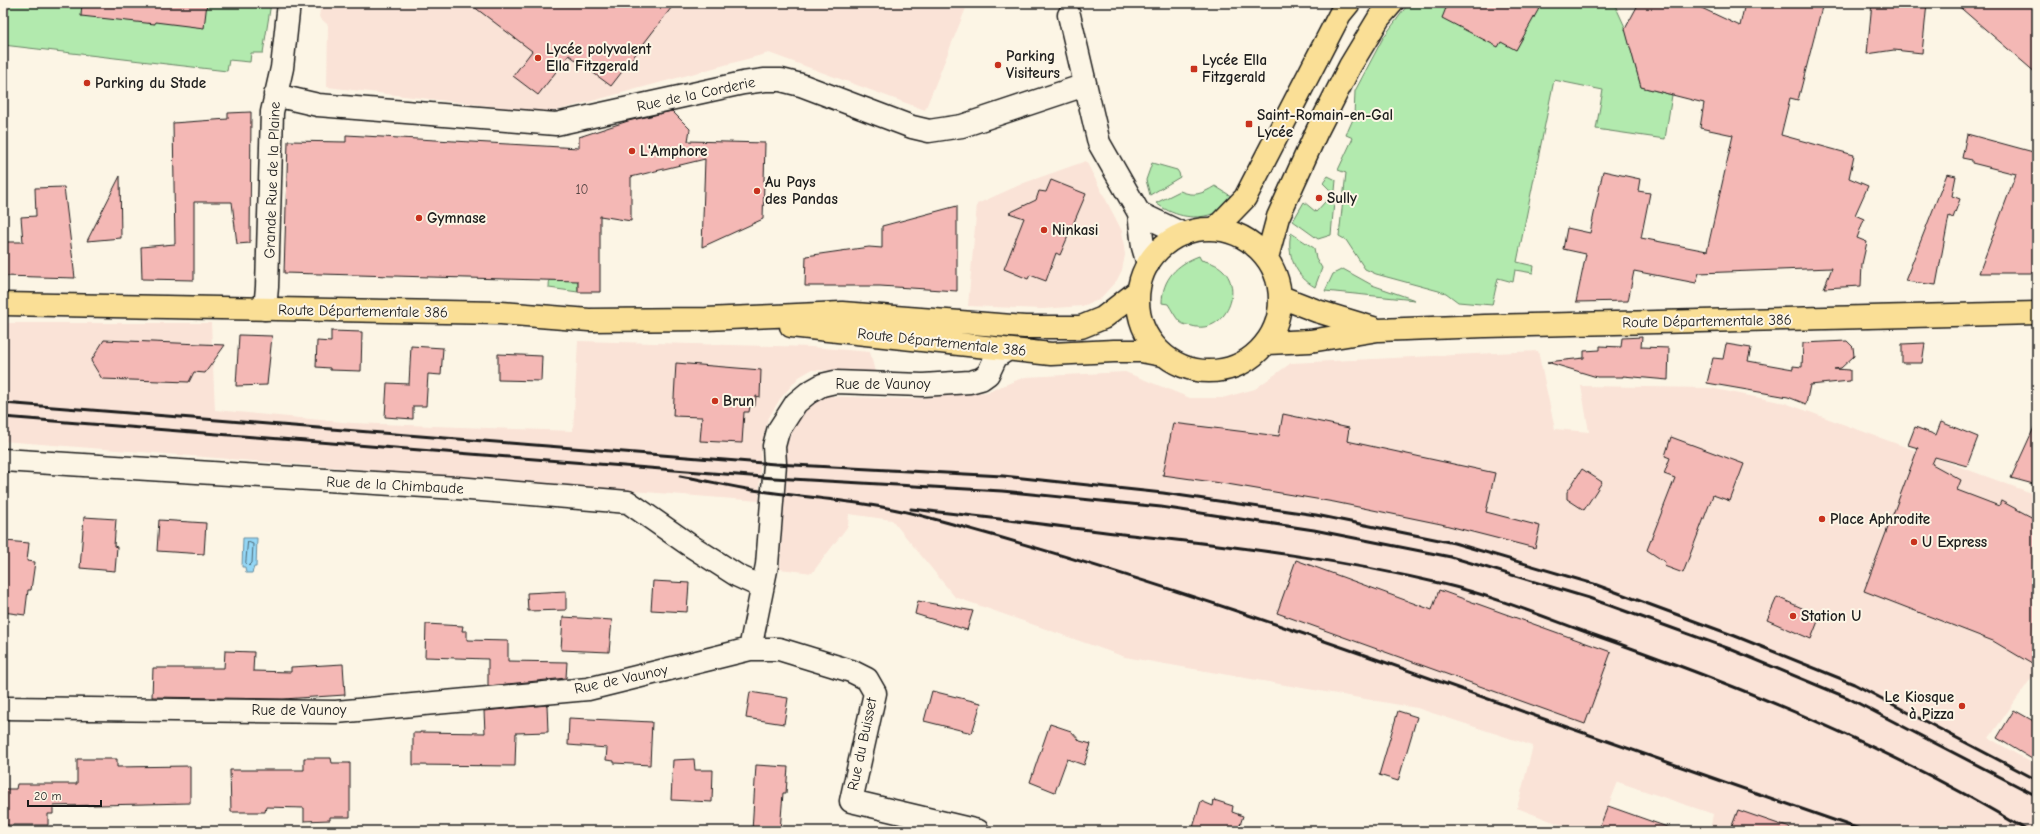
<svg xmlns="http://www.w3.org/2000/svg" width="2040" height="834" font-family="'Comic Neue',sans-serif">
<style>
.built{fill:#fae3d7}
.green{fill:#b2eaae;stroke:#678365}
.water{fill:#94d7f6;stroke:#648c9f}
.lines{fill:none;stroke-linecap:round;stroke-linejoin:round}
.shore{stroke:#4c6773;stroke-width:1}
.building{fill:#f4b8b5;stroke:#1c1c1c}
.minor-casing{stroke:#1c1c1c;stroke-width:25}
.major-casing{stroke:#1c1c1c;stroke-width:25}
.minor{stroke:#fcf5e5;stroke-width:22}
.major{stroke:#fadf96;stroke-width:22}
.rail{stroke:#1c1c1c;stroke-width:3}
.poi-dot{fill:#c8321e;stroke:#fcf5e5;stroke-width:1.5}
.labels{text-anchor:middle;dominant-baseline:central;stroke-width:4;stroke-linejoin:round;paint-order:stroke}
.number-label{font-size:13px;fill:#524342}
.poi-label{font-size:15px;font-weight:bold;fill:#1c1c1c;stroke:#fcf5e5;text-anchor:start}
.street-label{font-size:15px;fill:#1c1c1c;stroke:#fcf5e5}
</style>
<rect width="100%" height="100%" fill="#fcf5e5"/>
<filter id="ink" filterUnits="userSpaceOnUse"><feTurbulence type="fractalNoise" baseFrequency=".025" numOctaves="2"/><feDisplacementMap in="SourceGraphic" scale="8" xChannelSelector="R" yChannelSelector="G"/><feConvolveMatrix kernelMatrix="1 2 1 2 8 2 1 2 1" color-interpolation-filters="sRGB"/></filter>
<g filter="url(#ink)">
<path class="built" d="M321 3H968L925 110 769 53 548 113 327 87 328 25 319 17Z
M1086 161 1122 231 1125 255 1122 270 1117 280 1099 300 1082 306 1043 309 968 306 977 204 1024 183Z
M3 323H211L215 410 353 423 573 431 578 341 812 347 870 352 875 372 811 370 799 377 780 399 768 419 761 444 759 501 3 441Z
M1538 351 1555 429 1589 432 1581 386 1710 388 1785 403 2037 495V670L1989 738 2037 766V831H1710L1713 814 1618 782 1598 831H1577L1517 808 1533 746 1417 708 1125 657 955 597 892 520 849 514 848 526 812 573 780 569 787 445 791 432 798 419 812 402 825 396 911 399 987 392 1025 377 1125 372 1190 398H1222L1255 389 1291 363Z"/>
<path class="green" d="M3 3H271L263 53H251L250 62 229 60 227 71 3 45Z
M1409 3H1614L1625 27 1641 87 1672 95 1665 139 1596 129 1603 90 1554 80 1517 262 1534 266 1533 273 1515 270 1513 282 1498 278 1492 305 1458 302 1446 293 1376 274 1365 269 1346 240 1339 236 1346 173 1338 170 1353 138 1346 135 1354 117 1355 91 1383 38Z
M1152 163 1177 170 1179 173 1180 177 1150 195 1146 180Z
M1328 176 1336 180 1331 235 1318 239 1293 221 1304 202 1316 212 1333 193 1323 183Z
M1215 186 1234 198C1227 203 1220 211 1212 214 1193 221 1171 215 1156 203L1180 191C1194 197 1202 194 1215 186Z
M1291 233 1314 248 1316 258 1322 268 1315 287C1296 277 1286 254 1291 233Z
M1199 256 1201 260C1209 262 1217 264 1223 270 1245 292 1223 335 1192 326 1188 325 1183 325 1180 322 1175 317 1172 310 1168 304L1162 303C1162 279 1177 264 1199 256Z
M578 263V292L549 288 550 265Z
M1343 269 1372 285 1415 300 1325 291 1333 274Z"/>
<path class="water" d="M243 538H257L256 567H254L252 573H246L245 567H242Z"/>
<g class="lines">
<path class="shore" d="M248 542 253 544 252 563 249 566 246 563Z"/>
</g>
<path class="building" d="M82 3H207L204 28 155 22V24L81 16Z
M469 3H675L611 86 569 55 538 95 513 76 532 51Z
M1448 3H1542L1516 50 1501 42 1498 47 1442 18Z
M1639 3H1691L1740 26 1745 3H1823L1798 100 1790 98 1781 135 1854 155 1849 178 1868 186 1855 215 1864 219 1857 238 1867 242 1862 264 1861 286 1824 288 1832 268 1699 273 1696 283 1634 271 1628 301 1576 302 1586 254 1563 249 1567 228 1590 233 1603 171 1640 179 1638 191 1650 193 1641 238 1707 251 1733 135 1700 128 1704 103 1641 87 1625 29Z
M1872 3H1927L1922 53 1894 50 1867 54Z
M1955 3H2037V74Z
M672 111 690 129 688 141 765 143 763 219 702 247 705 159 631 177V221L600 216V292H578V281L284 273 288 141 346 142V135L579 148V137L628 121Z
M251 112 250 243 237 244 232 202H194V280L142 279 141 247 175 244 173 123 228 119V113Z
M1967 134 2037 153V273H1979L2016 174 1972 163V160L1962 158Z
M1947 174 1956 176 1952 196 1960 199 1953 218 1949 216 1936 285 1905 281Z
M120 176 121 238 87 241Z
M1051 180 1086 194 1060 255 1056 253 1046 281 1030 275 1028 279 1004 269 1024 218 1009 213 1036 200 1039 191 1046 192Z
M64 187 75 278 3 276V242H23L21 217 36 216 35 188Z
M957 206V291L880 286H805L806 256 869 247 882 248V226Z
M331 331 362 332 361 371 330 370V368L316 367 317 341 331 342Z
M239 335 272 336 267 385 236 386Z
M1642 337 1641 347 1669 348 1668 380 1623 376V377H1597L1547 362 1584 358V351L1600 350V346L1621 347 1622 338Z
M104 340 225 345 205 373 194 372 189 382 102 379 91 361Z
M1847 341 1853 347 1854 356 1841 368 1834 369 1850 370V381L1810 385 1806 404 1788 397 1707 383 1713 358 1723 359 1726 344 1751 348 1748 361 1793 369V366L1802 367 1803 343Z
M1925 343 1922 363H1902V344Z
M411 346 443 348 441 375 428 374 426 406H413V419L385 417 387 383 409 384Z
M498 354 542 356 541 381 498 380Z
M676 363 761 370 760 397 756 396 755 406H750L749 412H744L742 443 700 441 702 417 673 416Z
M1283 414 1349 428 1347 441 1495 473 1486 512 1540 526 1535 548 1441 524 1334 502 1227 484 1163 475 1173 423 1279 436Z
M2037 421V485L2011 478Z
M1941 422 1978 437 1967 466 1935 457 1932 464 1961 480 1957 490 1999 506 2001 501 2037 520V667L1993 641 1864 591 1918 448 1908 445 1915 427 1936 435Z
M1671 437 1744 464 1730 501 1713 495 1683 573 1664 566 1665 562 1647 550 1675 478 1664 474 1670 458 1665 456Z
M1582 469 1602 482 1584 510 1567 499V492Z
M84 517 116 519 114 546 117 547 115 571 80 568Z
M159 520 206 523 204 554 157 551Z
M5 541 29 543 27 561 35 562 31 590H28L25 615 3 612V556Z
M1296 560 1432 610 1439 590 1611 652 1585 724 1277 613Z
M653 581 689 583 687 612 651 610Z
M566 591V610L528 611 527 593Z
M1777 597 1820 616 1811 639 1767 620Z
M918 601 973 611 967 630 915 614Z
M563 617 612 620 609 652 561 650Z
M426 624 463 626 462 631H467V640L508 641V661L567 662 566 678 488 686V659L425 657Z
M225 651 254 652 253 671 291 672V667L343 664 345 695 283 699 152 697 153 668H224Z
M932 691 981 703 972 733 924 721Z
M750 692 788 698 784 724 746 718Z
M547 705 548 732 516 733 515 766 413 765V733H420V732L485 733 484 711Z
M2014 710 2037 723V762L1997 738Z
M1398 711 1417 717 1398 781 1379 775Z
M569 718 652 722 650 765 614 763V761L606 760 607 748 568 745Z
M1050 724 1071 731 1080 741 1091 744 1084 765 1067 759 1055 792 1030 782Z
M304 758H331L332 763H350V817H330V820L304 821V808L266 807 265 812H231L230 770H304Z
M77 759H117V767L190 766V803L53 806V814H48V825H3V789H16L17 784H77Z
M694 759 695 770H713L712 802 671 800 673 760Z
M756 765 788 767 786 793H783L780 831H752Z
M1214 800 1233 806 1232 812 1243 816 1238 831H1192L1201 801 1213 806Z
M1608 806 1670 828V831H1598Z
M1738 810 1790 828 1789 831H1730Z"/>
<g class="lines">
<defs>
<path id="minor" d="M1069 15 1099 143 1139 213 1143 247 1148 264
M275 95 318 105 556 124 743 83 765 80H781L801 85 912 127 929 131 962 126 1085 85
M1139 213 1183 234
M265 309 267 287 272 112 282 68 289 3
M3 460 457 488 628 502 688 544 738 576 762 587
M750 649 767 565 775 464 774 446 778 431 796 403 808 393 822 385 835 382 923 385 970 382 981 379 988 374 996 357 1007 350
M3 708 336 712 588 689 750 649H779L851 671 867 679 875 693 851 801 978 831"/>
<path id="major" d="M1138 300a71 71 0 1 1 142 0a71 71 0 1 1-142 0Z
M1215 229 1245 198 1340 14 1349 3
M1267 258 1278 217 1317 131 1350 66 1379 18 1392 3
M1281 297 1317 311 1373 328
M3 304 501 313 589 320 706 319 842 313 1025 327H1081L1103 318 1138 291
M791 326 1051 354 1114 351H1141L1162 355
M1267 343 1310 341 1378 330 1485 326 2037 313"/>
</defs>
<use href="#minor" class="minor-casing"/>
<use href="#major" class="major-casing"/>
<use href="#minor" class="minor"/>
<use href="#major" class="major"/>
<path class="rail" d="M3 403 775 464 1003 476 1163 493 1316 515 1454 543 1594 584 1735 636 1854 684 2037 780
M3 417 774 478 1002 491 1161 507 1314 530 1451 557 1589 598 1730 649 1848 698 2037 796
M680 476C704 480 728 486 753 490 809 498 865 501 919 515 1131 571 1336 644 1541 718 1649 756 1757 793 1865 831
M911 509C988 517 1064 527 1140 536 1242 547 1343 560 1443 584 1494 596 1544 617 1594 635 1743 687 1893 748 2028 831"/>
</g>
</g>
<g class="poi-dot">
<circle cx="538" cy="58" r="4"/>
<circle cx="998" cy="65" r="4"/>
<rect x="1190" y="65" width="8" height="8" rx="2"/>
<circle cx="87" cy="83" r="4"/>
<rect x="1245" y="120" width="8" height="8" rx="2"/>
<circle cx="632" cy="151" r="4"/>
<circle cx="757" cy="191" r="4"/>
<circle cx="1319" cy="198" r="4"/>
<circle cx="419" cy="218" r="4"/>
<circle cx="1044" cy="230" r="4"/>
<circle cx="715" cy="401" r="4"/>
<circle cx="1822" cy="519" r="4"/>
<circle cx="1914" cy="542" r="4"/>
<circle cx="1793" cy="616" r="4"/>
<circle cx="1962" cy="706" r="4"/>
</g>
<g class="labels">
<g class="number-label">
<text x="582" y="189">10</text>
</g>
<g class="poi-label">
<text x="546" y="49">Lycée polyvalent<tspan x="546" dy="17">Ella Fitzgerald</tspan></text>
<text x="1006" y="56">Parking<tspan x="1006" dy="17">Visiteurs</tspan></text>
<text x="1202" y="60">Lycée Ella<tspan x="1202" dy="17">Fitzgerald</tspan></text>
<text x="95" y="83">Parking du Stade</text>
<text x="1257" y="115">Saint-Romain-en-Gal<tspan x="1257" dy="17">Lycée</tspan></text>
<text x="640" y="151">L'Amphore</text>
<text x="765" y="182">Au Pays<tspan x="765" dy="17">des Pandas</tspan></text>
<text x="1327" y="198">Sully</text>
<text x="427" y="218">Gymnase</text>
<text x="1052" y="230">Ninkasi</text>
<text x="723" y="401">Brun</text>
<text x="1830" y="519">Place Aphrodite</text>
<text x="1922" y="542">U Express</text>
<text x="1801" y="616">Station U</text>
<text x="1954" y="697" text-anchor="end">Le Kiosque<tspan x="1954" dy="17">à Pizza</tspan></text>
</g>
<g class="street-label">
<text transform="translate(696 94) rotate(-12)">Rue de la Corderie</text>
<text transform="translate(272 180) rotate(-88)">Grande Rue de la Plaine</text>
<text transform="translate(363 311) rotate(1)">Route Départementale 386</text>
<text transform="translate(1707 321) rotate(-1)">Route Départementale 386</text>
<text transform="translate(942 342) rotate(6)">Route Départementale 386</text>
<text x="883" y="384">Rue de Vaunoy</text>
<text transform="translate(395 485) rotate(3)">Rue de la Chimbaude</text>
<text transform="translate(621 679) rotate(-12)">Rue de Vaunoy</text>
<text x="299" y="710">Rue de Vaunoy</text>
<text transform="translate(862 744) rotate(-78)">Rue du Buisset</text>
</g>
</g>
<rect width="2040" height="834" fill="none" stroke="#fcf5e5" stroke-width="16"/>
<rect x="8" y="8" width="2024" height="818" fill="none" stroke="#1c1c1c" stroke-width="1.5" filter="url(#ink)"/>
<path d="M28 800v6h73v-6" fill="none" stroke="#1c1c1c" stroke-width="2"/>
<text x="34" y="800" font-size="12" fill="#1c1c1c" stroke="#fcf5e5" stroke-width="3" paint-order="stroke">20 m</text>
</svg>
